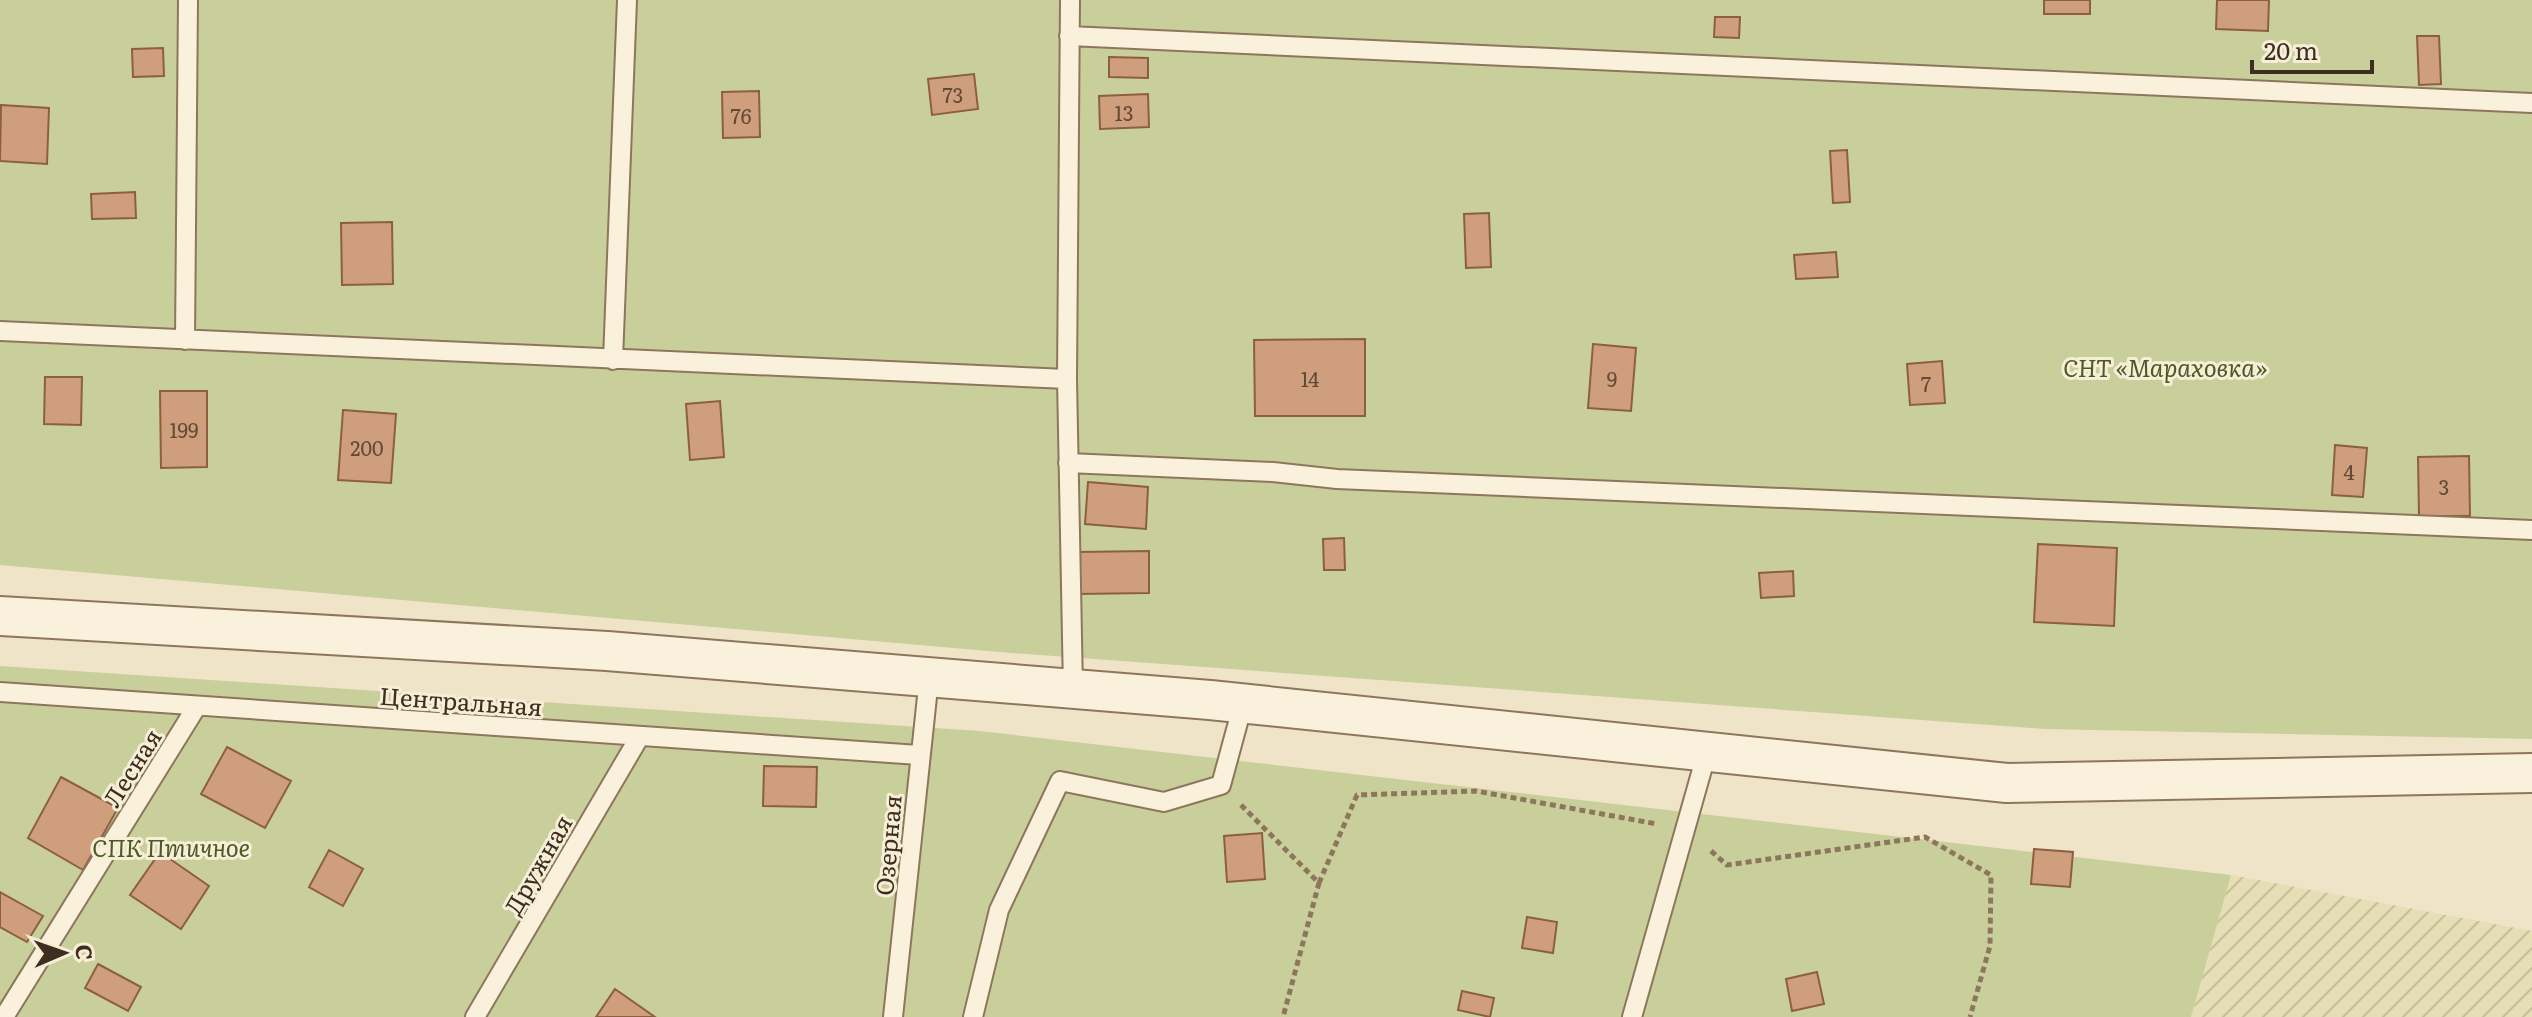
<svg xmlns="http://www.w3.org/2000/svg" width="2532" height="1017" font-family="Literata,serif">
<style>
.farmland{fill:url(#farmland-furrows)}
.green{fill:#c9cf9b}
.building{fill:#cf9f7d;stroke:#8d5f41;stroke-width:2}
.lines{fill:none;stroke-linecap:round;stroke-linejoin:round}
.service-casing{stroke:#8d765c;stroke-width:22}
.minor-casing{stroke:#8d765c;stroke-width:42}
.path{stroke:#8d765c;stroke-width:5;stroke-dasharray:6 4;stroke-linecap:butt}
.service{stroke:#faf1dc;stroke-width:18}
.minor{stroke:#faf1dc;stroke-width:38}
.labels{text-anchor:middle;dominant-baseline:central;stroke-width:6;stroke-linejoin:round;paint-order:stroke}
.number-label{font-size:20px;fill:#624a37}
.park-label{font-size:24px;font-style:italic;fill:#4d5a26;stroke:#f7eed8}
.street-label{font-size:24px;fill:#3d2e20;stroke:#f7eed8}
</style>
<defs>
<pattern id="farmland-furrows" width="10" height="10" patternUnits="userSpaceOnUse" patternTransform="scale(2)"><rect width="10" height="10" fill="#e6deb5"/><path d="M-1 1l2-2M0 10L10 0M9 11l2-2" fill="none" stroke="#c6bf9b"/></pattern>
</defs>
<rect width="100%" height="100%" fill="#f0e4c8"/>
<path class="farmland" d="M2231 875 2532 931V1017H2191Z"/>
<path class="green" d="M0 0H2532V739L2044 729 999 652 0 565Z
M0 666 980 731 2231 875 2191 1017H0Z"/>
<path class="building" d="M2044 0H2090V14H2044Z
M2217 0H2269L2268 31 2216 29Z
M1715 17H1740L1739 38 1714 37Z
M2417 36H2439L2441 84 2419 85Z
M163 48 164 76 133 77 132 49Z
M1109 57 1148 58V78L1109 77Z
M974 74 978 109 932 115 928 79Z
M759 91 760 137 723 138 722 92Z
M1148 94 1149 127 1100 129 1099 96Z
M1 105 49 108 47 164 0 161Z
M1847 150 1850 202 1833 203 1830 151Z
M135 192 136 218 92 219 91 194Z
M1489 213 1491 267 1466 268 1464 214Z
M392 222 393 284 342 285 341 223Z
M1836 252 1838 277 1796 279 1794 255Z
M1365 339V416H1255L1254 340Z
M1593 344 1636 348 1631 411 1588 408Z
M1942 361 1945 403 1910 405 1907 364Z
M45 377H82L81 425 44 424Z
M160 391H207V467L161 468Z
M720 401 724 457 690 460 686 404Z
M343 410 396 414 391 483 338 480Z
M2335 445 2367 448 2363 497 2332 495Z
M2469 456 2470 516H2419L2418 457Z
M1088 482 1148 487 1146 529 1085 524Z
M1344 538 1345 570H1324L1323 539Z
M2038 544 2117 548 2114 626 2034 622Z
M1149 551V593L1077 594V552Z
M1793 571 1794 596 1761 598 1759 573Z
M227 747 291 781 265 828 201 794Z
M764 766 817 767 816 807 763 806Z
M61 777 118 808 83 870 28 838Z
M1262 833 1265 879 1227 882 1224 836Z
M2034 849 2073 852 2070 887 2031 884Z
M329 850 363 869 343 906 309 887Z
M160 852 209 886 181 929 130 895Z
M0 892 43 916 27 942 0 927Z
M1527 917 1557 922 1553 953 1522 948Z
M98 964 141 987 128 1011 85 988Z
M1817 972 1824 1004 1792 1011 1786 979Z
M615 989 655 1017H596Z
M1462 991 1494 998 1490 1017 1458 1010Z"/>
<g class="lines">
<defs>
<path id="service" d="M1070 0 1067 379 1073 689
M1069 36 2532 103
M0 331 1067 379
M185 340 188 0
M613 360 627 0
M1068 463 1273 472 1337 479 2532 530
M0 692 919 755
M4 1017 197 706
M475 1017 640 736
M893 1017 929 678
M973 1017 999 910 1060 781 1164 802 1221 785 1243 704
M1632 1017 1707 752"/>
<path id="minor" d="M0 616 607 651 1210 700 2007 783 2532 773"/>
</defs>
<use href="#service" class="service-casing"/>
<use href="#minor" class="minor-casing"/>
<path class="path" d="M1241 805 1319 883 1283 1017
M1711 851 1727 865 1925 837 1991 875 1990 946 1970 1017
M1319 883 1357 795 1476 791 1657 824"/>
<use href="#service" class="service"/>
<use href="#minor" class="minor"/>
</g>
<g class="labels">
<g class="number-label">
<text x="953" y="94">73</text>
<text x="1124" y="112">13</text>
<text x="741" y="115">76</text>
<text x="1310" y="378">14</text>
<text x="1612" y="378">9</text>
<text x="1926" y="383">7</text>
<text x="184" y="429">199</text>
<text x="367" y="447">200</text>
<text x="2349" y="471">4</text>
<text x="2444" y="486">3</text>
</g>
<g class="park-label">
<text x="2165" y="366">СНТ «Мараховка»</text>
<text x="171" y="846">СПК Птичное</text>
</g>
<g class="street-label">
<text transform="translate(461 700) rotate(4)">Центральная</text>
<text transform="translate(131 767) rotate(-58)">Лесная</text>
<text transform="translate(887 845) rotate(-85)">Озерная</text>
<text transform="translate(537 864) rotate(-60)">Дружная</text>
</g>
</g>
<g transform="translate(64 953) rotate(88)" stroke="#f7eed8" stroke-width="6" paint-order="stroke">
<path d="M0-6L14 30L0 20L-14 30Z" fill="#3d2e20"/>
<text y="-12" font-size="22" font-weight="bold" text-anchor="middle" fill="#3d2e20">С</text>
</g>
<path d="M2252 60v12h120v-12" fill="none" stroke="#3d2e20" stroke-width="4"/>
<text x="2264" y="60" font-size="24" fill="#3d2e20" stroke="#f7eed8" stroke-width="6" paint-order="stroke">20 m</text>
</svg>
